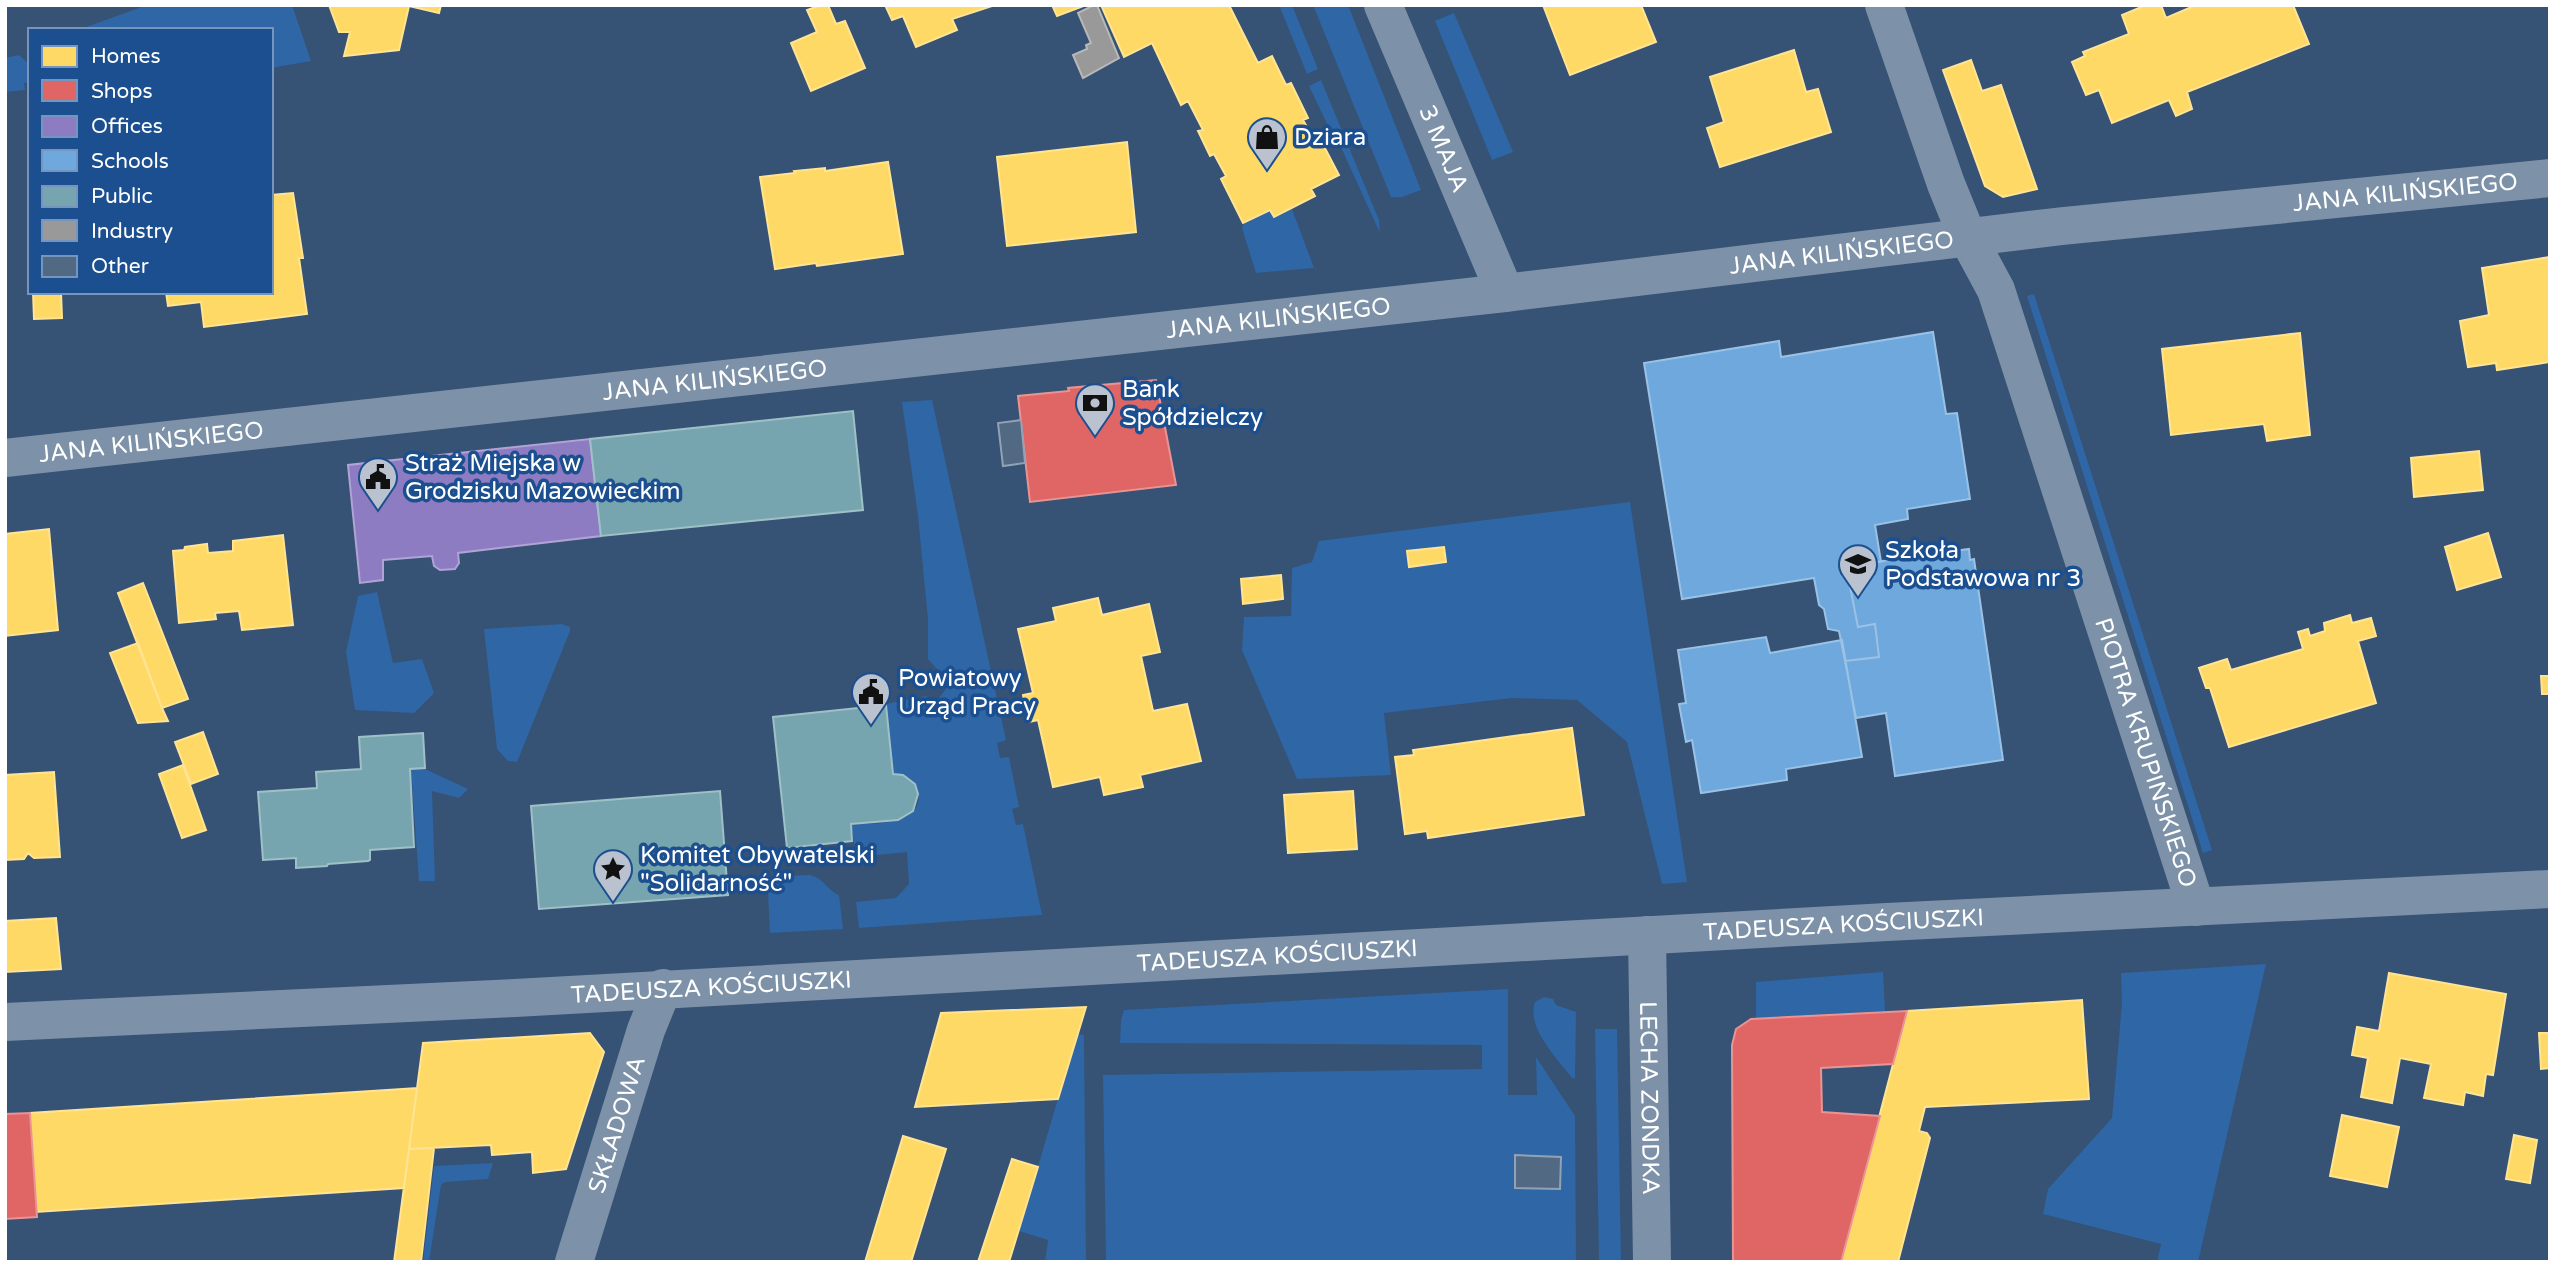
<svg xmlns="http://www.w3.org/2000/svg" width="2555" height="1267" font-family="'Varela Round',sans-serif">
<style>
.green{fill:#2f66a5}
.homes{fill:#ffd966;stroke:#ffe494;stroke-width:2}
.shops{fill:#e06666;stroke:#e99494;stroke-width:2}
.offices{fill:#8e7cc3;stroke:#b0a3d5;stroke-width:2}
.schools{fill:#6fa8dc;stroke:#9ac2e6;stroke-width:2}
.public{fill:#76a5af;stroke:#9fc0c7;stroke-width:2}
.industry{fill:#999;stroke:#b8b8b8;stroke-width:2}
.building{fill:#526984;stroke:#92a2b6;stroke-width:2}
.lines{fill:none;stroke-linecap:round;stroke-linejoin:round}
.street{stroke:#7d92a8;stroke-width:38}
.labels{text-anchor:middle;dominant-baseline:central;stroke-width:7;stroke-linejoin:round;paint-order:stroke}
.poi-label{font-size:24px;fill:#fff;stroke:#1b4f8f;text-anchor:start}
.street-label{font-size:24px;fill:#fff;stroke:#1b4f8f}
</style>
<rect width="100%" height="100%" fill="#365274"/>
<path class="green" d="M147 5H292L311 61 271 68V30H78Z
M1279 5H1292L1318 69 1307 74Z
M1313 5H1348L1421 190 1402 197H1391Z
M1454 13 1513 152 1492 160 1435 21Z
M19 55 30 65V82L24 83 25 90 5 92V58Z
M1321 80 1379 220 1380 233 1334 132H1331L1309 86Z
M1292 209 1314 268 1256 273 1242 228 1244 223 1270 210 1274 218Z
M2034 294 2212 850 2203 853 2027 296Z
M932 400 1006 740 997 743 1000 758 1009 757 1019 807 1012 809 1016 825 1023 824 1042 915 859 928 856 902 896 898 909 884 907 852 856 857 851 825C868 823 892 825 907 816 929 804 917 775 893 774L886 704 926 696 934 704 950 684 928 659V619L918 516 902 402Z
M1630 502 1687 882 1662 884 1627 742 1577 700 1512 698 1384 713 1391 775 1297 779 1242 650 1244 617 1291 616 1292 568 1312 562 1319 541Z
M377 592 393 663 422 659 434 693 414 713 355 710 346 652 358 596Z
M562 624 570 627V631L517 762 508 761 497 749 484 629Z
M411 769H425L468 789 459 798 432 791 435 881H419Z
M809 875C823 877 827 890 839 895L843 929 770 933 768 892H766L769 877Z
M2266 964 2198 1262H2157L2161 1244 2043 1214 2048 1189 2112 1118 2122 1003 2121 973Z
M1883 972 1885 1011 1756 1018V982Z
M1508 989V1095H1537L1536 1057 1575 1116 1576 1262H1106L1103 1075 1482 1069V1045L1120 1043 1121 1020 1124 1010Z
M1544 997 1553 999 1556 1005 1576 1012 1575 1078H1572C1557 1058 1526 1028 1535 1002Z
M1595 1029H1617L1621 1262H1599Z
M1077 1034 1084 1035 1086 1262H1045L1048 1240 1019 1231Z
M493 1163 488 1179 445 1182 441 1185 429 1262H423L434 1166Z"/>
<path class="homes" d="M329 5H441L439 13 409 6 399 50 344 56 350 32H339Z
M821 5H828L836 24 845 21 865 68 811 91 791 43 817 32 807 10Z
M885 5H995L952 19 957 30 916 47 903 16 892 20Z
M1052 5H1086L1057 16Z
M1101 5H1229L1258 63 1272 56 1286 85 1291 83 1308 118 1303 120 1311 134 1316 131 1339 175 1311 189 1315 196 1274 217 1270 210 1243 223 1221 179 1226 176 1214 154 1210 156 1198 131 1203 130 1188 101 1181 105 1152 43 1124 57Z
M1543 5H1641L1656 42 1570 75Z
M2146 5H2161L2166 18 2196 5H2293L2309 44 2187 92 2192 109 2176 116 2169 100 2112 123 2099 90 2086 95 2072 62 2085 56 2083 52 2129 34 2122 15Z
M1794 50 1806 92 1818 89 1831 132 1720 167 1707 128 1724 122 1710 77Z
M1971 60 1982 91 2001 85 2037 189 2003 197 1985 186 1943 70Z
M1127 142 1136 232 1007 246 997 157Z
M888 162 903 254 817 266 816 263 775 269 760 177 795 173 794 171 825 168V171Z
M293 193 303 258H299L307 314 204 327 201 302 168 306 166 292H271V195Z
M2550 257V362L2497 370 2496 363 2468 367 2460 321 2489 315 2482 268Z
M33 292H61L62 318 34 319Z
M2300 333 2310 435 2267 441 2264 424 2171 435 2162 349Z
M2479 451 2483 490 2414 497 2411 458Z
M49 529 58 630 5 636V534Z
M2488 533 2501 577 2457 590 2445 547Z
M283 535 293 625 242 630 239 611 215 613 216 619 179 623 173 551 184 550 185 547 207 544 208 553 233 551V541Z
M1444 547 1446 562 1409 567 1407 551Z
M1281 575 1283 599 1243 604 1241 579Z
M143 583 188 699 162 708 118 593Z
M1098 598 1102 615 1149 604 1160 652 1141 656 1153 711 1187 704 1201 761 1140 775 1143 787 1104 795 1100 777 1053 787 1038 720 1029 722 1023 695 1033 693 1018 629 1056 621 1053 608Z
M2350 615 2352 623 2371 618 2376 636 2358 641 2376 703 2229 747 2210 688H2206L2199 668 2227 659 2231 670 2303 649 2298 632 2308 629 2310 636 2325 631 2324 623Z
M138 643 162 708 168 721 138 723 110 653Z
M2541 676H2550V694H2542Z
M1572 728 1584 815 1428 838 1427 831 1405 834 1395 757 1414 755 1413 750Z
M203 732 218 774 191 784 175 742Z
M183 765 206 830 182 838 159 774Z
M54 772 60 857 34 858 28 853 24 859 5 860V775Z
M1353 791 1357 849 1288 853 1284 795Z
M56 918 61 969 5 972V921Z
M2389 973 2506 994 2493 1075 2486 1074 2483 1096 2465 1092 2463 1105 2424 1098 2431 1064 2400 1058 2392 1103 2361 1097 2368 1058 2352 1055 2357 1027 2379 1031Z
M2082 1000 2089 1099 1925 1107 1919 1131 1927 1133 1930 1138 1898 1262H1841L1907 1011Z
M1086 1007 1058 1099 915 1107 941 1013Z
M590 1033 604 1052 566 1169 533 1173 532 1152 492 1155 491 1145 409 1149 423 1043Z
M2539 1033H2550V1068L2541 1069Z
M417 1088 404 1188 36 1212 30 1113Z
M2342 1115 2399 1127 2387 1187 2330 1176Z
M2514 1135 2537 1140 2530 1183 2506 1179Z
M903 1136 946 1149 911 1262H865Z
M434 1148 421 1262H394L409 1149Z
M1012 1159 1038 1167 1009 1262H978Z"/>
<path class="shops" d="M1156 380 1176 485 1030 502 1018 396 1069 391 1068 388Z
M1907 1011 1893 1064 1821 1068 1822 1112 1880 1116 1841 1262H1733L1732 1045 1736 1029 1751 1019Z
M30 1113 37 1217 5 1219V1114Z"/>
<path class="offices" d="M590 439 601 536 458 553 459 563 455 569 440 570 434 566 432 556 383 560V580L360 583 348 465Z"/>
<path class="schools" d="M1933 332 1946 414 1957 413 1970 499 1907 509 1908 519 1875 525 1881 562 1846 566 1858 627 1875 624 1879 657 1845 661 1839 631 1828 629 1824 609 1819 605 1814 578 1682 599 1644 363 1779 341 1781 357Z
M1969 549 1970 560 1974 559 2003 760 1895 776 1886 713 1856 718 1845 661 1879 657 1875 624 1858 627 1846 566Z
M1766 637 1770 653 1842 640 1862 757 1786 769 1787 780 1701 793 1692 740 1686 742 1679 704 1686 703 1678 650Z"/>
<path class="public" d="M853 411 863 510 601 536 590 439Z
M886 705 893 774 903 775 915 784 918 794 913 811 898 820 851 824 852 841 787 848 773 717Z
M423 733 425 768 410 769 414 847 370 850V860L368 861 328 864 327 866 296 868V858L263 860 258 792 317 788 316 772 361 769 359 737Z
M720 791 728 895 539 909 531 806Z"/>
<path class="industry" d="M1094 5H1097L1119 58 1083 78 1073 55 1087 49 1086 45 1091 43 1078 13Z"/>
<path class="building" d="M1021 420 1025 463 1003 466 998 423Z
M1515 1155 1561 1157 1560 1189 1515 1188Z"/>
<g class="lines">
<g class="street">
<path id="s1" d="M1383 5 1505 293"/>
<path id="s2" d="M1884 5 1946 184 1968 238 1996 290 2196 907"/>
<path id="s3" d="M5 458 1505 293 2063 226 2550 178"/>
<path id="s4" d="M1647 935 1652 1262"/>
<path id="s5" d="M5 1022 515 998 1887 922 2550 889"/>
<path id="s6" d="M574 1262 646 1030 663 988"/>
</g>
</g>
<defs>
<symbol id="shop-pin" viewBox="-11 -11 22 30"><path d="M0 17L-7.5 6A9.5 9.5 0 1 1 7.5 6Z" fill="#b9c2ce" stroke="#1b4f8f"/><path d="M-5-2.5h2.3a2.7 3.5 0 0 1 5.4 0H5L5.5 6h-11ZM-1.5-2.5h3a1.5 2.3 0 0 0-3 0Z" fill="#111"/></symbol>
<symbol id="bank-pin" viewBox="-11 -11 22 30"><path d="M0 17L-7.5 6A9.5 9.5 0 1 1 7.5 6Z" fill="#b9c2ce" stroke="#1b4f8f"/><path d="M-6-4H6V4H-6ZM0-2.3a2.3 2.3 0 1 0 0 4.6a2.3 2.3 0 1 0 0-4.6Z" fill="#111"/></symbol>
<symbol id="civic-pin" viewBox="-11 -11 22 30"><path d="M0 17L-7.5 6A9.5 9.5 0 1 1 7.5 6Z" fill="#b9c2ce" stroke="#1b4f8f"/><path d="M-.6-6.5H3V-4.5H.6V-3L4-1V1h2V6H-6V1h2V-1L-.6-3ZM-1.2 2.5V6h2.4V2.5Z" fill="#111"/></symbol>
<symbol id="school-pin" viewBox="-11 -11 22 30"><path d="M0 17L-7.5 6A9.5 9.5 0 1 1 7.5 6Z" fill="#b9c2ce" stroke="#1b4f8f"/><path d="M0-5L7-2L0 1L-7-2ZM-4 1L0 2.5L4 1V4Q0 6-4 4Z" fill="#111"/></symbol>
<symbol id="sight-pin" viewBox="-11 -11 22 30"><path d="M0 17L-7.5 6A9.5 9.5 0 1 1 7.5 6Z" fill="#b9c2ce" stroke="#1b4f8f"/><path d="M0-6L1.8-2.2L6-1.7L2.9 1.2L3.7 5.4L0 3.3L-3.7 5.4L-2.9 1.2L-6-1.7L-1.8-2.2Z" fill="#111"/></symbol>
</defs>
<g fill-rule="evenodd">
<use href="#shop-pin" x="1245" y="115" width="44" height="60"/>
<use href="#bank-pin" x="1073" y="381" width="44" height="60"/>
<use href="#civic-pin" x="356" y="455" width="44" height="60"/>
<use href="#school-pin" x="1836" y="542" width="44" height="60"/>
<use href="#civic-pin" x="849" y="670" width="44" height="60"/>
<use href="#sight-pin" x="591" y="847" width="44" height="60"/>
</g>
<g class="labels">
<g class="poi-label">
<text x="1294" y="137">Dziara</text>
<text x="1122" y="389">Bank<tspan x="1122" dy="28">Spółdzielczy</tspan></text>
<text x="405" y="463">Straż Miejska w<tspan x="405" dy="28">Grodzisku Mazowieckim</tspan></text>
<text x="1885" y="550">Szkoła<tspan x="1885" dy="28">Podstawowa nr 3</tspan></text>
<text x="898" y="678">Powiatowy<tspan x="898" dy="28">Urząd Pracy</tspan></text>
<text x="640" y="855">Komitet Obywatelski<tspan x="640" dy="28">"Solidarność"</tspan></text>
</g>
<g class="street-label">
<text stroke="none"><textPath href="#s1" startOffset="156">3 MAJA</textPath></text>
<text stroke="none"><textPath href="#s3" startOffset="2415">JANA KILIŃSKIEGO</textPath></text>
<text stroke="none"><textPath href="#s3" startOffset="1848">JANA KILIŃSKIEGO</textPath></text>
<text stroke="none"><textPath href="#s3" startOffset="1281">JANA KILIŃSKIEGO</textPath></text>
<text stroke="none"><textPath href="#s3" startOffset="714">JANA KILIŃSKIEGO</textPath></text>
<text stroke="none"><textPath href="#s3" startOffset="147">JANA KILIŃSKIEGO</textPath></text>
<text stroke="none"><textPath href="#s2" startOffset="793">PIOTRA KRUPIŃSKIEGO</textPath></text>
<text stroke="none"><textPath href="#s5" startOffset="1841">TADEUSZA KOŚCIUSZKI</textPath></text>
<text stroke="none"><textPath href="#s5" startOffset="1274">TADEUSZA KOŚCIUSZKI</textPath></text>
<text stroke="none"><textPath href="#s5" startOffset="707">TADEUSZA KOŚCIUSZKI</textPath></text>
<text stroke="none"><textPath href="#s4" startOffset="163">LECHA ZONDKA</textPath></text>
<text stroke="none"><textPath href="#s6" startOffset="144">SKŁADOWA</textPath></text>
</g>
</g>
<rect width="2555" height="1267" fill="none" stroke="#ffffff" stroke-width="14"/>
<rect x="28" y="28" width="245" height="266" fill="#1b4f8f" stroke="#7695bc" stroke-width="2"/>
<rect x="42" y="46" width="35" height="21" fill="#ffd966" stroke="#7695bc" stroke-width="2"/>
<text x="91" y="63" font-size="21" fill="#ffffff">Homes</text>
<rect x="42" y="80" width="35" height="21" fill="#e06666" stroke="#7695bc" stroke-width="2"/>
<text x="91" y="98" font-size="21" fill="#ffffff">Shops</text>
<rect x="42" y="116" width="35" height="21" fill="#8e7cc3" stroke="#7695bc" stroke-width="2"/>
<text x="91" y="133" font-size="21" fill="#ffffff">Offices</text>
<rect x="42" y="150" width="35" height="21" fill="#6fa8dc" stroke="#7695bc" stroke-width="2"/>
<text x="91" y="168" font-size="21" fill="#ffffff">Schools</text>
<rect x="42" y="186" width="35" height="21" fill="#76a5af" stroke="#7695bc" stroke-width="2"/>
<text x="91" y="203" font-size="21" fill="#ffffff">Public</text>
<rect x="42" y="220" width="35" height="21" fill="#999999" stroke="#7695bc" stroke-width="2"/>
<text x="91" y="238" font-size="21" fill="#ffffff">Industry</text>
<rect x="42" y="256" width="35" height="21" fill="#526984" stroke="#7695bc" stroke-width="2"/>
<text x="91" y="273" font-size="21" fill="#ffffff">Other</text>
</svg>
